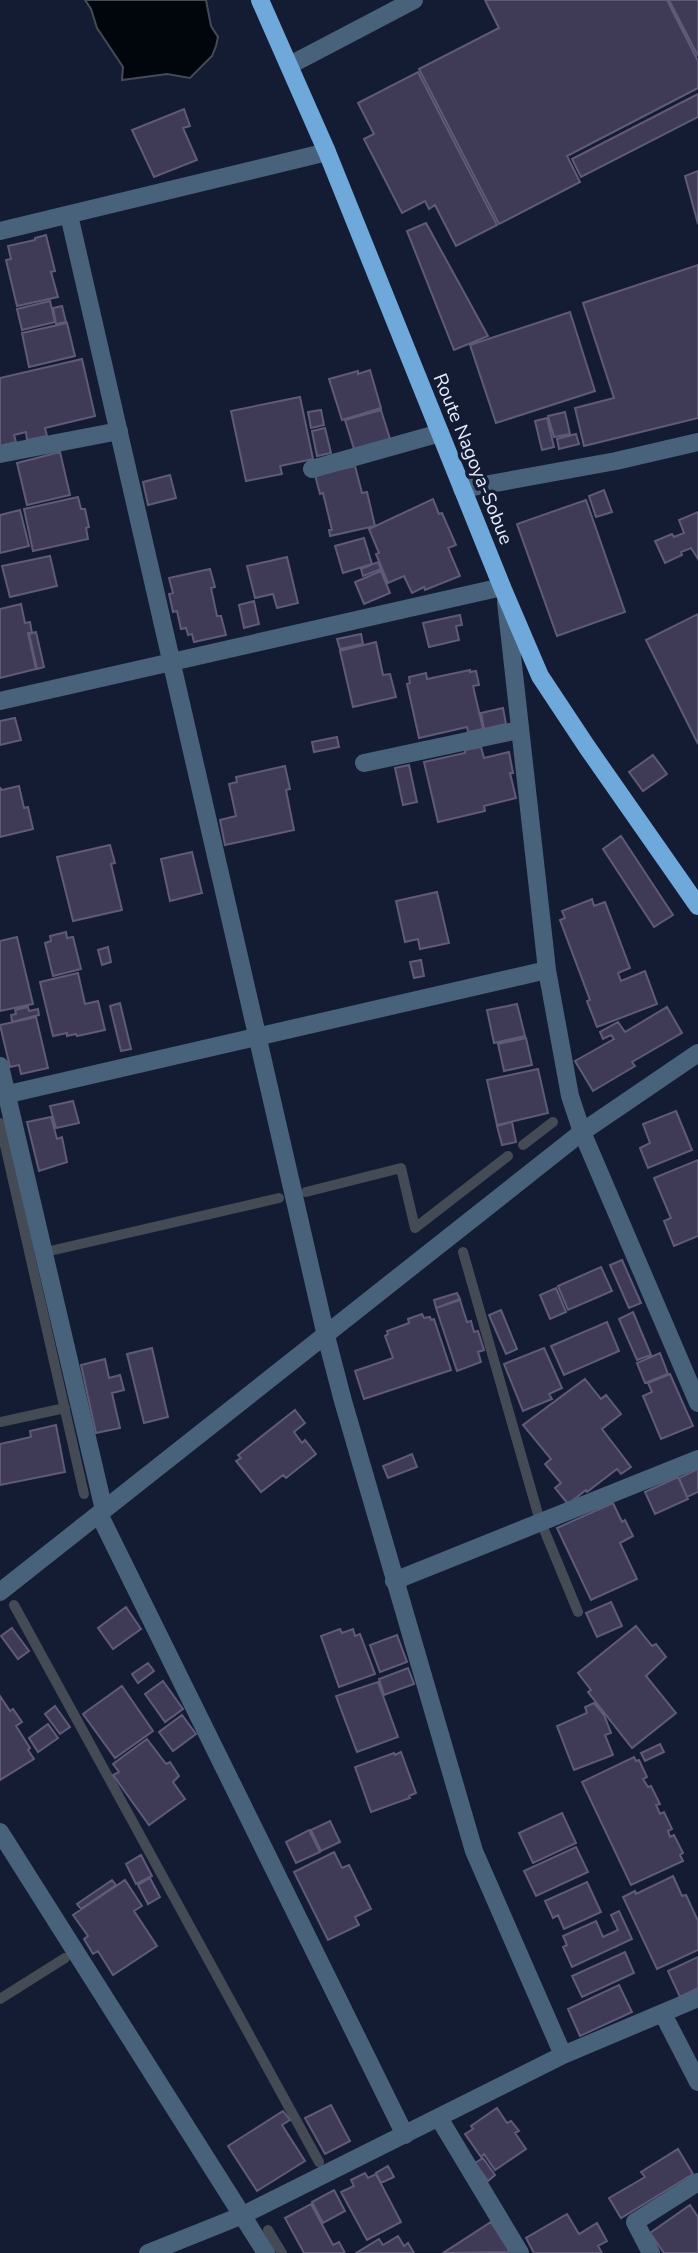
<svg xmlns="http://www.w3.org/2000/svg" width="698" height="2253" font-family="'Nunito Sans',sans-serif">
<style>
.water{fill:#00060b;stroke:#454b54;stroke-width:2}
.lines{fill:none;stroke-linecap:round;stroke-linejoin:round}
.stream{stroke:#454b54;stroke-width:10}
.building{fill:#3f3a56;stroke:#605a79;stroke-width:2}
.service{stroke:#48627b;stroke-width:18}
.minor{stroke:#48627b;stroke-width:18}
.tertiary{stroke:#48627b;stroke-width:18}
.primary{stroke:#6fa8db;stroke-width:18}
.labels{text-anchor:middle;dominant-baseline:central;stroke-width:7;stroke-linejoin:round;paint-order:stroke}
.street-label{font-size:19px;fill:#e7edfe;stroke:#141c34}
</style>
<rect width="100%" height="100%" fill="#141c34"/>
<path class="water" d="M85 0H206L211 26 218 37 216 46 212 56 190 78 167 74 122 80 123 67 97 28 91 9Z"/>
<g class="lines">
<path class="stream" d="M0 1123 84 1494
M523 1145 553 1122
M306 1192 401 1168 415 1228 508 1156
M50 1251 279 1198
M463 1252 538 1514
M0 1422 65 1408
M545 1532 578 1612
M14 1605 319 2162
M0 1999 65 1958
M268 2230 282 2253"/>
</g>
<path class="building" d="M485 0H667L698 61V88L567 156 580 182 499 224 419 69 499 28Z
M669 0H698V56Z
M418 72 497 225 456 246 435 205 429 209 425 201 402 213 364 139 374 134 358 103Z
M698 94V117L581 177 572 159Z
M184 109 190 126 183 128 197 160 154 177 132 130Z
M698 171V224L685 176Z
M426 223 488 336 454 350 407 231Z
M46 235 55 271 51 272 58 297 17 306 6 260 11 259 8 246 35 240V238Z
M698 265V418L584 446 575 408 614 398 583 303Z
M50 301 55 322 22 330 17 309Z
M62 306 66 322 56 324 53 308Z
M570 312 595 391 496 423 470 345Z
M67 323 75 356 29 367 22 333Z
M82 359 95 416 45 428 47 436 27 440 26 432 14 435 16 442 0 446V378Z
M370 370 381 408 342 420 329 379 358 371V374Z
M300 397 313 459 280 466 282 474 246 481 231 411Z
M321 410 324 425 311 428 308 412Z
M381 410 390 439 354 449 345 420Z
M565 412 570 434 554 437 548 416Z
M547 418 554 447 542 450 535 421Z
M325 428 331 453 317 456 312 431Z
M576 434 579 444 559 449 557 439Z
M60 452 70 495 27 505 17 463Z
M355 466 362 493 367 492 375 526 330 536 329 530H332L323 493 320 494 315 475Z
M170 475 176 498 148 505 143 482Z
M604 490 612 512 596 517 589 496Z
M78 497 81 509H85L89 527 86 528 88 539 33 551 24 509Z
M433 499 439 514 442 513 456 545 448 548 460 576 425 590 424 587 412 593 404 576 388 583 376 554 379 553 369 529Z
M586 500 625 612 557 636 517 524Z
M20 510 29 546 0 553V515Z
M698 512V559L691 548 681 552 682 555 665 563 655 541 672 534 674 537 684 533 679 520Z
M364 538 372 564 343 573 335 546Z
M50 556 57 586 10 597 2 566Z
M287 557 298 603 277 608 273 594 255 598 247 566Z
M378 562 381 569 363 576 361 569Z
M210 569 215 587 211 588 217 616H221L226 635 194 642 192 634 188 635 186 628 181 629 177 611 173 612 169 594 173 593 169 578Z
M381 571 390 593 364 604 355 582Z
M254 601 259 624 244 628 239 605Z
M21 604 25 623 30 622 32 633H28L36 669 0 678V609Z
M698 614V744L646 640Z
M460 615 462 625 456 626 459 640 429 647 423 623Z
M36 632 44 667 37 669 29 634Z
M361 634 363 644 340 649 337 639Z
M376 642 383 675 390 674 396 697 353 707 340 651Z
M470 670V672L476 671 479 685 473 686 483 729 468 732 467 727 419 738 407 684 410 683 409 677 426 673 427 679Z
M503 708 506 724 484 729 481 713Z
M15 718 21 740 0 745V721Z
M337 737 339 747 314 752 312 742Z
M481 747 484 758 509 752 513 773H510L516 798 484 806 485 811 438 822 424 762 465 753V750Z
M653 755 667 774 643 791 629 772Z
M409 765 417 802 403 805 395 768Z
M285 766 290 789 286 790 294 830 225 845 220 820 236 816 229 784 237 782 236 777Z
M19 786 24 808 28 807 33 829 0 837V788L2 790Z
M621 836 673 915 654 927 603 849Z
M110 845 115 863 111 864 122 910 73 921 57 857Z
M192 852 202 893 170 901 161 859Z
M437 892 449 943 420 949 418 939 405 942 396 901Z
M592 899 594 906 605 902 630 968 618 973 621 981 645 971 657 1004 597 1027 587 1001 590 1000 560 920 565 918 562 911Z
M66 932 67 938 73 937 81 969 53 976 45 943 51 941 50 936Z
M17 937 33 1004 0 1011V941Z
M108 947 111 962 102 965 98 950Z
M421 960 424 976 414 978 410 962Z
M78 973 85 1004 98 1001 105 1030 77 1036 76 1034 67 1036V1033L53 1036 40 982Z
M120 1003 131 1049 121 1051 110 1006Z
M517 1004 525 1036 494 1043 487 1010Z
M28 1007 29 1011 38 1009 39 1015 12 1022 11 1015 16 1014 15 1010Z
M667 1007 682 1033 632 1062 635 1066 593 1091 575 1061 614 1039 611 1035 603 1039 600 1032 618 1022 625 1032Z
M36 1017 48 1068 21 1074 19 1065 10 1067 0 1025Z
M526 1038 532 1065 504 1071 498 1044Z
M538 1069 548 1113 497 1125 487 1080Z
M73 1101 79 1123 56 1128 50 1106Z
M676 1111 692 1150 648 1168 640 1148 650 1143 643 1124Z
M51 1117 57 1139 62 1137 67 1162 39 1171 27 1122Z
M512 1122 516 1142 502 1145 497 1126Z
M698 1160V1236L674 1246 664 1221 671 1218 654 1178Z
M622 1260 641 1303 629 1308 610 1265Z
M601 1267 612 1291 568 1310 558 1286Z
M556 1288 566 1312 550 1319 540 1295Z
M457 1293 460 1299 436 1308 434 1300Z
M460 1300 467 1322 471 1321 474 1332 478 1331 484 1350 478 1352 481 1362 457 1371 436 1308Z
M501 1310 517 1349 506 1354 489 1315Z
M633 1312 651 1355 637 1360 619 1319Z
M422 1314 424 1318 430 1317 431 1320 434 1319 451 1370 364 1399 355 1371 393 1358 385 1336 388 1334 387 1331 409 1323 408 1319Z
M607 1322 619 1351 564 1375 551 1346Z
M152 1348 168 1417 144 1423 127 1354Z
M544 1348 562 1388 549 1394 552 1399 523 1411 504 1364Z
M660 1353 668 1374 645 1383 637 1363Z
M105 1359 109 1378 120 1375 124 1390 112 1393 120 1428 96 1433 81 1365Z
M670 1374 693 1426 661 1439 643 1396 652 1392 648 1383Z
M585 1379 601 1399 606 1395 621 1414 602 1429 631 1467 621 1474 617 1469 587 1492 586 1490 568 1504 555 1488 561 1483 545 1464 551 1459 523 1425Z
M295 1410 305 1423 294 1432 302 1443 305 1440 316 1454 286 1478 283 1475 261 1492 236 1461 241 1458 238 1455Z
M56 1425 65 1472 0 1485V1444L31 1437 30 1431Z
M412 1454 417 1467 388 1478 383 1466Z
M698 1469V1492L687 1497 679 1478Z
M678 1477 688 1499 655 1514 645 1492Z
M613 1503 622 1522 625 1520 633 1536 620 1543 637 1579 591 1600 557 1528Z
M611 1602 622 1626 597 1637 586 1613Z
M126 1607 141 1629 113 1649 98 1628Z
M636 1626 652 1646 656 1644 666 1657 646 1676 676 1713 632 1748 588 1692 591 1690 578 1673Z
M12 1628 29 1651 18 1659 1 1636Z
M340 1629 342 1633 353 1629 355 1636 360 1634 375 1674 339 1687 321 1636Z
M397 1635 407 1662 380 1672 370 1645Z
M148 1663 154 1671 138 1683 132 1674Z
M408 1668 414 1684 384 1695 379 1679Z
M163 1681 183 1709 165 1722 145 1694Z
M378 1682 398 1737 357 1752 336 1696Z
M122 1686 153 1731 115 1758 83 1714Z
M0 1696 10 1711 13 1709 22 1722 16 1726 30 1748 28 1750 34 1759 0 1780Z
M594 1703 604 1715 611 1733 605 1735 613 1755 574 1770 557 1726 587 1713 585 1707Z
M55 1706 70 1727 60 1734 45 1714Z
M182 1715 196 1734 173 1751 159 1732Z
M48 1724 58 1738 38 1752 29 1738Z
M147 1739 166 1764 170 1762 179 1776 173 1782 185 1799 149 1825 113 1775 119 1772 113 1764Z
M660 1744 664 1752 645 1761 641 1753Z
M401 1752 416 1793 409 1796 410 1798 371 1812 355 1767 394 1753 395 1755Z
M634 1757 636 1761 639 1760 647 1777 643 1779 648 1787 651 1786 660 1804 656 1805 660 1814 664 1812 672 1829 668 1831 670 1837 674 1835 683 1853 680 1855 683 1861 631 1885 582 1782Z
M562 1813 576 1843 533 1863 519 1833Z
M330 1821 340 1842 321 1851 311 1830Z
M309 1830 320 1852 296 1863 286 1842Z
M576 1847 588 1872 536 1896 524 1871Z
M334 1852 342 1868 349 1865 371 1909 355 1917 359 1925 328 1940 294 1872Z
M141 1855 152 1876 136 1884 126 1864Z
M673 1876 682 1896 686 1895 698 1921V1950L657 1969 623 1897 635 1891 636 1894Z
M150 1878 160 1897 148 1904 138 1885Z
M112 1880 116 1885 81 1909 77 1904Z
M125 1880 142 1906 134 1911 157 1946 113 1975 98 1951 93 1954 84 1939 88 1936 73 1915Z
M587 1882 601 1912 564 1929 558 1915 553 1918 545 1901Z
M619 1911 632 1939 572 1967 563 1947 567 1945 563 1936 596 1921 603 1937 618 1930 611 1915Z
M625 1952 634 1973 582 1997 572 1976Z
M698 1957V1988L680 1997 668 1971Z
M619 1985 632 2012 580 2036 568 2009Z
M331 2105 350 2141 325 2154 305 2118Z
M497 2108 507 2123 511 2121 519 2131 515 2133 526 2149 495 2170 484 2154 481 2157 465 2134 473 2129 471 2126Z
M283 2111 290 2120 282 2125 305 2161 257 2191 228 2146Z
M678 2149 693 2174 621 2218 609 2198 645 2177 641 2172Z
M483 2158 495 2175 488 2181 475 2163Z
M388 2166 394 2177 381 2183 376 2173Z
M365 2173 368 2178 376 2174 401 2222 367 2240 341 2192 354 2186 351 2180Z
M334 2190 345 2211 323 2223 312 2202Z
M311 2204 333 2245 339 2242 345 2253H304L285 2218Z
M690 2205 698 2217V2253H664L650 2233Z
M567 2214 579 2234 597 2223 607 2241 598 2246 602 2253H534L526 2238Z
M491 2222 510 2252 443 2253Z
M398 2236 404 2246 408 2243 414 2253H356L379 2239 383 2245Z"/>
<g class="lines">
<path class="service" d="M290 65 414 0
M0 454 119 431
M312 469 440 433
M364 763 519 730
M663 2014 698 2082
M651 2253 635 2222 698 2182"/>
<path class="minor" d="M69 215 326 1336 343 1401 474 1851 563 2055
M0 231 327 152
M462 489 616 461 698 442
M506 602 547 970 570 1096 582 1132 698 1403
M0 701 502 587
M0 1066 104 1510
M0 1096 547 970
M99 1514 405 2135
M394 1581 698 1459
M0 1832 266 2253
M439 2118 520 2253
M148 2253 243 2215 563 2055 698 1998"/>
<path class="tertiary" d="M0 1592 582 1132 698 1053"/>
<path class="primary" d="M260 0 327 152 502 587 540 676 587 747 698 906"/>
</g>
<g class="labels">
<g class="street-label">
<text transform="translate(473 459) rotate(68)">Route Nagoya-Sobue</text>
</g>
</g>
</svg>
